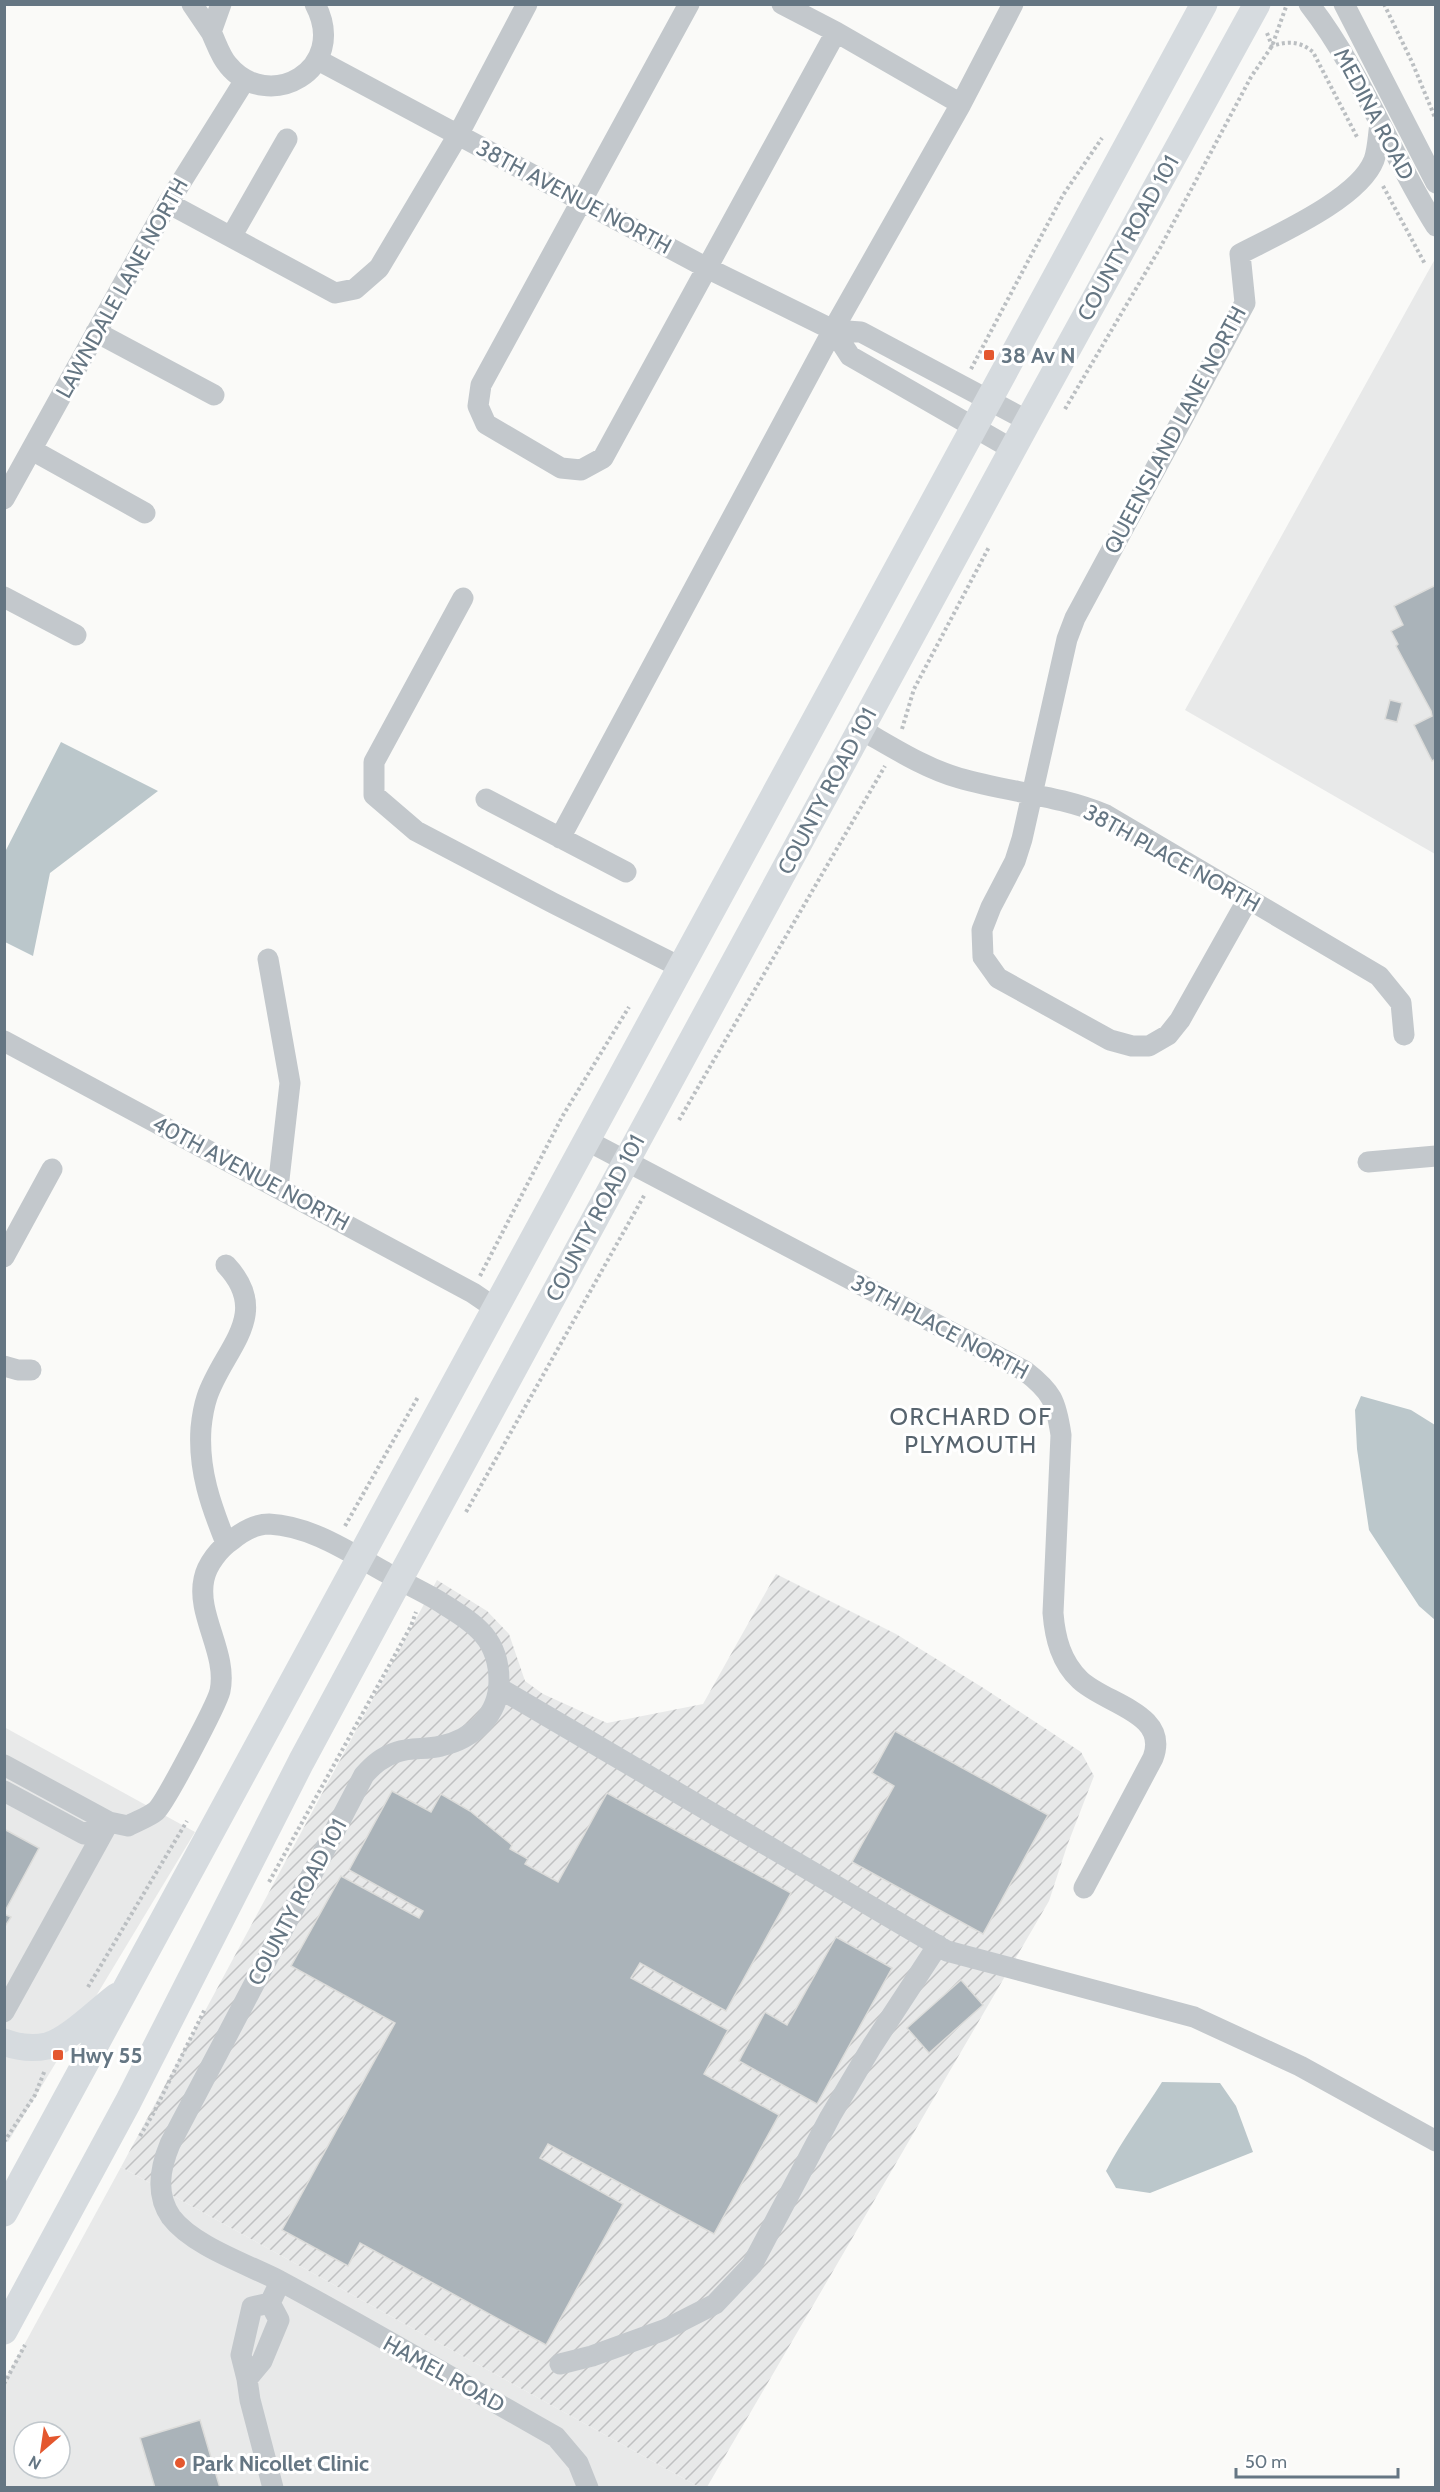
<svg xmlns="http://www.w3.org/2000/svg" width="1440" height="2492" font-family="Cabin,sans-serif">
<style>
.built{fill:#e8e9e9;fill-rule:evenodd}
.industrial{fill:url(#industrial-furrows)}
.water{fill:#bbc7cb}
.building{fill:#aab3b9;stroke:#dcdcda;stroke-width:1.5}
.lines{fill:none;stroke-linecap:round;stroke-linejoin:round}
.path{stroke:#bbbfc2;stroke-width:4;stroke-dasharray:3 3;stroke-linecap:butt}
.minor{stroke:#c3c8cc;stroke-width:21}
.major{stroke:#d6dbdf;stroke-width:27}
.poi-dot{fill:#e4572e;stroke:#fff;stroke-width:2}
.labels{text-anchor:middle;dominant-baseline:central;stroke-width:6;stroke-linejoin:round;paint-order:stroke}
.street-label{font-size:22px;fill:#657683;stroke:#fff}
.poi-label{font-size:22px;font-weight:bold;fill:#657683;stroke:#fff;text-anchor:start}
.neighbourhood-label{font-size:24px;letter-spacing:1.5px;fill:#57646e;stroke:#fff}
</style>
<defs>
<pattern id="industrial-furrows" width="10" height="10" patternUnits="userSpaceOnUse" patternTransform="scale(1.5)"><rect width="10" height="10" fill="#e8e9e9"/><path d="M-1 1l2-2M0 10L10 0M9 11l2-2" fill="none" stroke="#c0c1c2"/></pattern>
</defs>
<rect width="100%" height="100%" fill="#fafaf8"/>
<path class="built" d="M1435 259V854L1185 710Z
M4 1727 195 1832 8 2142 4 2140Z
M121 2167 699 2487 5 2488V2380ZM24 2432H60V2468H24Z"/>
<path class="industrial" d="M776 1574 896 1634 985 1689 1081 1752 1094 1776 1067 1846 1049 1901 707 2487H699L121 2167 437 1580 487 1611 509 1634 525 1681 543 1694 607 1723 703 1704Z"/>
<path class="water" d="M61 742 158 791 50 873 33 956 5 942V852Z
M1361 1396 1411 1410 1435 1425V1620L1419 1606 1369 1530 1357 1449 1355 1410Z
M1162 2082 1220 2083 1236 2106 1253 2152 1150 2193 1116 2188 1106 2171C1122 2140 1143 2112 1162 2082Z"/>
<path class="building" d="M1436 585V759L1432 761 1414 725 1432 716 1431 711 1396 646 1398 644 1391 631 1403 625 1394 606Z
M1390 700 1402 703 1397 722 1385 719Z
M895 1731 1048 1815 983 1934 852 1862 894 1786 872 1773Z
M392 1791 431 1812 441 1794 470 1811 512 1845 510 1849 528 1859 525 1864 558 1882 607 1793 791 1893 726 2011 640 1963 631 1978 728 2030 704 2074 779 2115 714 2234 548 2144 540 2158 623 2204 546 2345 360 2243 348 2266 282 2230 395 2023 291 1966 341 1876 419 1918 423 1911 349 1870Z
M4 1829 39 1848 4 1913Z
M4 1914 11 1917 4 1928Z
M836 1937 892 1968 817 2104 739 2061 765 2012 787 2025Z
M961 1980 983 2005 929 2053 907 2028Z
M200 2420 220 2488H155L140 2438Z"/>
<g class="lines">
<path class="path" d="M1384 4 1412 62 1436 120
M1267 33 1272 46C1288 41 1300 41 1313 52L1357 137
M1383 186 1425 264
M971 369 1063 195 1102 138
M1065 409 1160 248 1251 77 1272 46 1287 4
M902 729 914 689 989 547
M679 1120 885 766
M480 1276 562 1117 629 1007
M466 1512 645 1194
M345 1526 418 1397
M269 1882 411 1626 416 1612
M88 1987 187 1821
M140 2136 153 2114 205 2009
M4 2142 35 2095 45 2070
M4 2384 25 2345"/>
<path class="minor" d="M192 4 211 32
M221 4 211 32C216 42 220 56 228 65 268 114 350 70 315 4
M689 4 481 385 478 406 486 424 561 468 581 470 603 458 836 32
M782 4 836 32 961 104
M1309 4C1362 72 1390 154 1436 226
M1344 4 1436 183
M318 60 707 268 833 330 861 332 1028 421
M168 203 335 293 355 289 379 268 458 135 527 4
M231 237 287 139
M833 330 850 356 1012 449
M96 332 214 395
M32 450 145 513
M4 499 168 203 245 80
M4 597 76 635
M463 598 374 762V795L416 831 553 903 680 967
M860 729C892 747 924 768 959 778 1007 792 1059 795 1106 815L1379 976 1401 1003 1404 1035
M486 799 626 872
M560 838 833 330 961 104 1013 4
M1248 899 1180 1020 1168 1035 1149 1046H1132L1110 1040 998 978 983 957 982 930 991 907 1015 861 1022 839 1067 639 1075 618 1245 303 1240 254C1276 235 1359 199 1374 160 1378 149 1378 136 1380 124
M268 959 290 1083 278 1188
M4 1041 473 1293 495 1308
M586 1140 1025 1371C1052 1392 1056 1401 1061 1435L1053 1613C1055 1638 1061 1662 1080 1680 1105 1704 1170 1713 1153 1758L1084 1888
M1368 1162 1436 1156
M4 1257 52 1169
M226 1265C273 1315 223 1349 207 1397 204 1406 202 1418 201 1428 198 1470 211 1506 226 1543
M4 1366 18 1370H31
M499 1688 947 1951 1194 2017 1300 2066 1436 2141
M4 1765 109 1822 128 1826C137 1821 149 1817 156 1811 165 1803 217 1704 220 1691 228 1653 196 1615 204 1579 207 1564 220 1548 232 1540 242 1532 255 1524 269 1524 311 1526 349 1552 385 1572 402 1582 420 1590 437 1600 471 1622 499 1635 499 1681 499 1715 473 1739 441 1746 426 1750 412 1747 397 1752 382 1757 374 1764 364 1775L170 2144C160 2168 155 2194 171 2217 193 2246 247 2264 280 2281 373 2331 464 2385 556 2437L578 2463 588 2488
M4 1791 84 1834 109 1822
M4 2012 109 1822
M270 2303 252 2307 241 2355 247 2379 262 2361 279 2320 270 2303 280 2282
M560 2364 592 2356 664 2330 715 2304 752 2265 830 2117 872 2046 938 1945
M247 2379 250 2400 273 2488"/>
<path class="major" d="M4 2042C17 2047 33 2049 47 2046 69 2040 98 2010 117 1996
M4 2213 1204 4
M4 2331 128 2102 301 1762 399 1580 1028 421 1257 4"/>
</g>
<g class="poi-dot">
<rect x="983" y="349" width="12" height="12" rx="3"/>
<rect x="52" y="2049" width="12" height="12" rx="3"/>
<circle cx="180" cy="2463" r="6"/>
</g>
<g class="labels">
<g class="street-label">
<text transform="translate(1374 114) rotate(62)">MEDINA ROAD</text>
<text transform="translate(574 197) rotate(28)">38TH AVENUE NORTH</text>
<text transform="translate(1128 238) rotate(-61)">COUNTY ROAD 101</text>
<text transform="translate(122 288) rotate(-61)">LAWNDALE LANE NORTH</text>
<text transform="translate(1175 430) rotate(-62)">QUEENSLAND LANE NORTH</text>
<text transform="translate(827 791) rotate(-62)">COUNTY ROAD 101</text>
<text transform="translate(1172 858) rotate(29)">38TH PLACE NORTH</text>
<text transform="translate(251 1173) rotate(28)">40TH AVENUE NORTH</text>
<text transform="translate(595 1218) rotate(-62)">COUNTY ROAD 101</text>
<text transform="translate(940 1327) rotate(28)">39TH PLACE NORTH</text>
<text transform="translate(297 1902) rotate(-62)">COUNTY ROAD 101</text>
<text transform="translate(444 2374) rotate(29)">HAMEL ROAD</text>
</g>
<g class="poi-label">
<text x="1001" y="355">38 Av N</text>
<text x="70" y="2055">Hwy 55</text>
<text x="192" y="2463">Park Nicollet Clinic</text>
</g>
<g class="neighbourhood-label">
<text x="971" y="1416">ORCHARD OF<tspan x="971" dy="28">PLYMOUTH</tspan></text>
</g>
</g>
<rect width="1440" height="2492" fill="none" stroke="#657683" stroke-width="12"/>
<g transform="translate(42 2450) rotate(209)"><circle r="28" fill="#ffffff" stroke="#c1c8cd" stroke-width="1.5"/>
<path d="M0-4.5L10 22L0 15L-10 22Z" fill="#e4572e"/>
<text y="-9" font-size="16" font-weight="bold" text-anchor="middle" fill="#657683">N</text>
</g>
<path d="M1236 2468v9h162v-9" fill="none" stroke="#657683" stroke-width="3"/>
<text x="1245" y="2468" font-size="18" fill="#657683" stroke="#ffffff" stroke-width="4.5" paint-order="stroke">50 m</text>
</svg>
